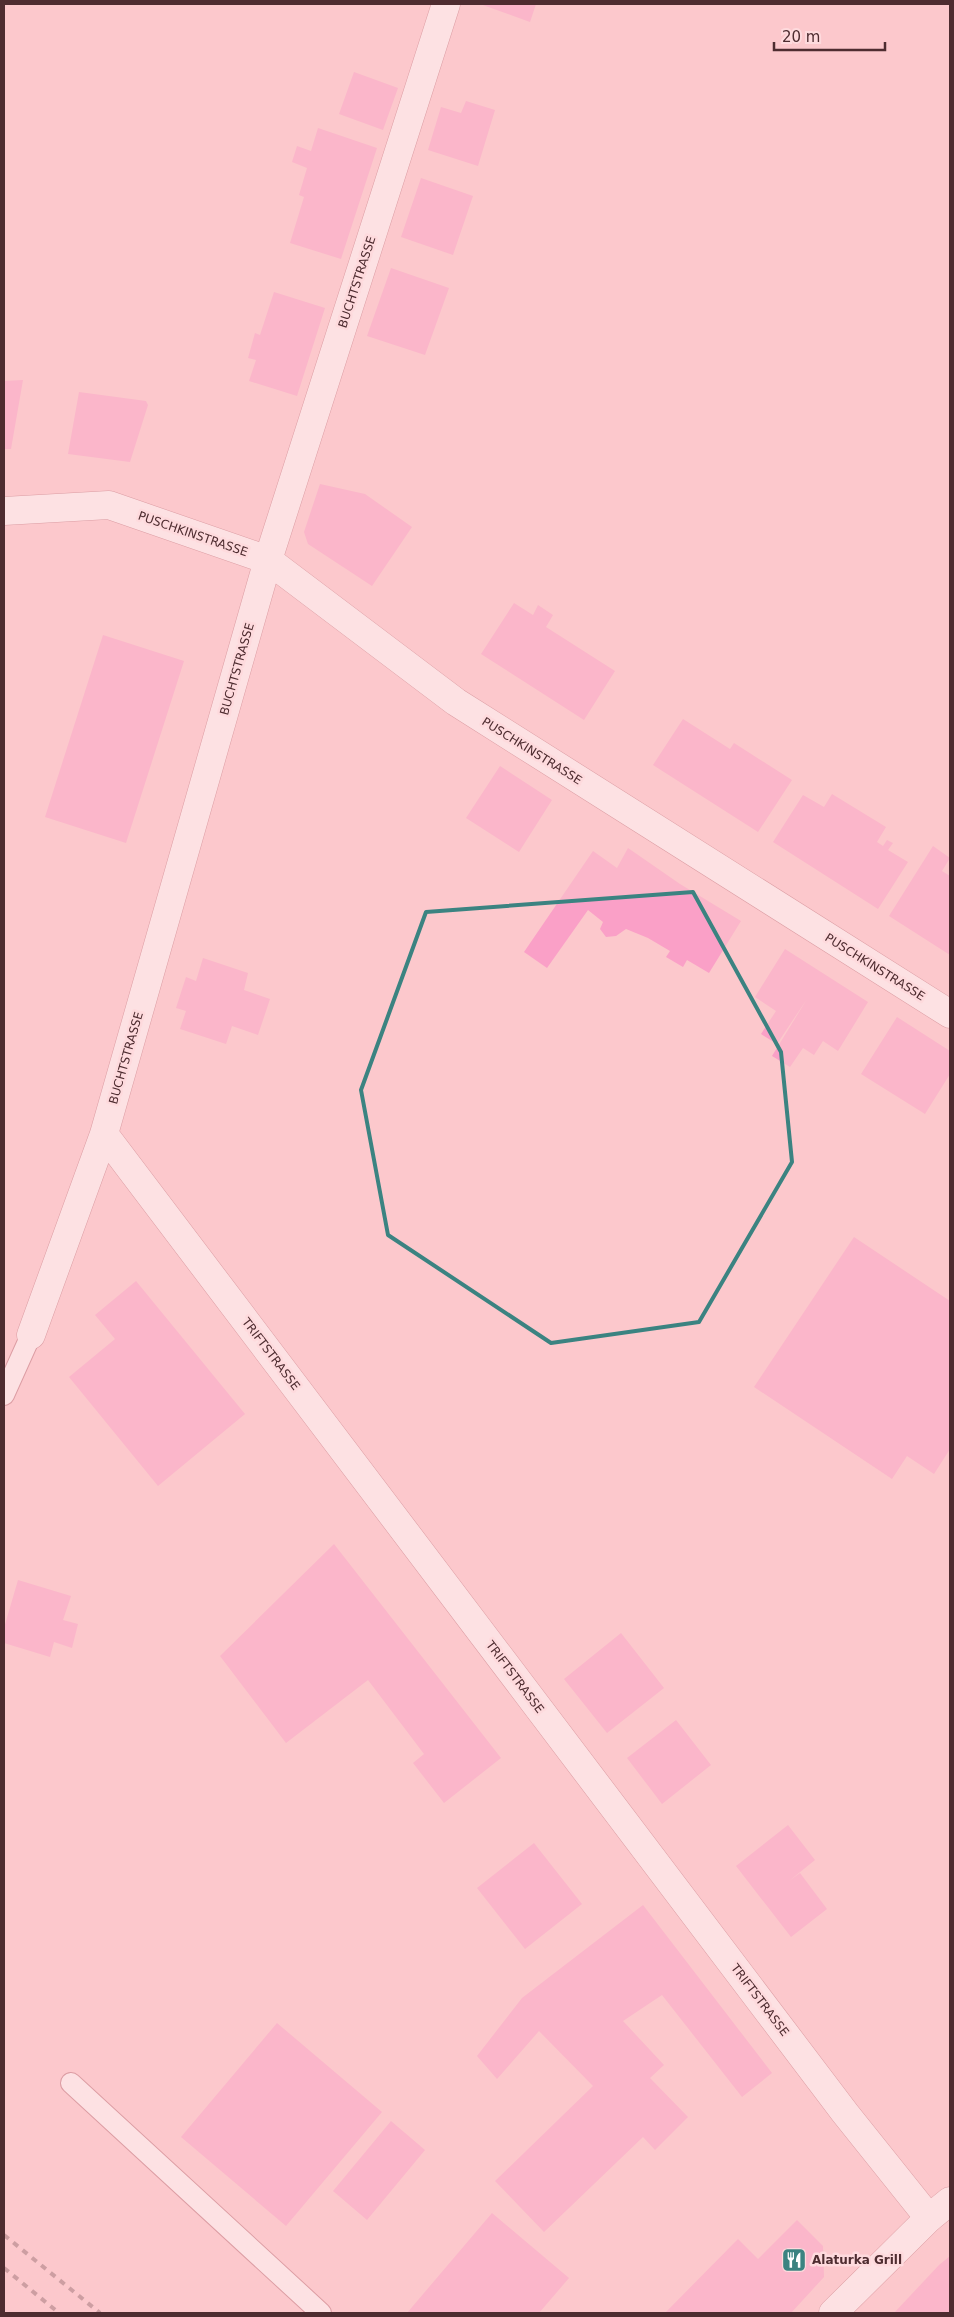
<svg xmlns="http://www.w3.org/2000/svg" width="954" height="2317" font-family="'DejaVu Sans',sans-serif">
<style>
.building{fill:#faa0c7}
.lines{fill:none;stroke-linecap:round;stroke-linejoin:round}
.service-casing{stroke:#b76973;stroke-width:22}
.minor-casing{stroke:#b76973;stroke-width:29}
.secondary-casing{stroke:#b76973;stroke-width:29}
.service{stroke:#fff;stroke-width:20}
.minor{stroke:#fff;stroke-width:28}
.secondary{stroke:#fff;stroke-width:28}
.rail{stroke:#956c70;stroke-width:4;stroke-dasharray:6 6;stroke-linecap:butt}
.marked{fill:none;stroke:#3b8381;stroke-width:4;stroke-linejoin:round}
.labels{text-anchor:middle;dominant-baseline:central;stroke-width:5;stroke-linejoin:round;paint-order:stroke}
.street-label{font-size:12px;fill:#4e2c30;stroke:#fedadd}
.poi-label{font-size:12px;font-weight:bold;fill:#4e2c30;stroke:#fedadd;text-anchor:start}
</style>
<rect width="100%" height="100%" fill="#fcc8cc"/>
<path class="building" d="M480 4H536L530 22Z
M354 72 398 88 383 130 339 114Z
M466 101 495 110 478 166 428 150 441 107 461 113Z
M318 128 377 148 341 259 290 243 304 197 299 195 307 168 292 162 297 146 311 151Z
M421 178 473 196 453 255 401 237Z
M391 268 449 288 425 355 367 336Z
M274 292 325 308 297 396 249 381 256 360 248 358 255 333 260 335Z
M23 380 11 449H4V381Z
M79 392 146 401 148 405 130 462 68 454Z
M320 484 365 494 412 527 372 586 308 544 304 532Z
M514 603 533 615 538 605 553 615 546 627 615 671 584 720 481 654Z
M103 635 184 661 126 843 45 817Z
M683 719 730 749 734 743 792 780 758 832 653 765Z
M500 766 552 800 519 852 466 818Z
M832 794 886 827 877 842 883 846 887 840 893 843 888 850 908 862 878 909 773 842 803 795 824 807Z
M933 846 950 858 942 871 950 876V955L889 916Z
M628 848 680 884 741 921 709 973 687 960 683 967 666 957 670 951 648 938 626 929 616 936 606 937 600 929 603 922 588 910 547 968 524 952 593 851 617 868Z
M785 949 868 1002 838 1051 823 1041 814 1055 803 1048 790 1067 772 1056 807 999 777 1044 761 1034 776 1011 755 997Z
M203 958 248 973 244 990 270 999 258 1035 232 1026 226 1044 180 1029 186 1011 176 1008 186 977 196 981Z
M897 1017 950 1051V1074L925 1114 861 1074Z
M854 1237 950 1301V1449L934 1474 907 1456 892 1479 754 1387Z
M136 1281 245 1414 158 1486 69 1377 115 1339 95 1315Z
M334 1544 501 1758 444 1803 413 1763 424 1754 368 1680 286 1743 220 1656Z
M18 1580 71 1596 63 1620 78 1624 72 1648 54 1642 50 1657 4 1643V1628Z
M621 1633 664 1688 607 1733 564 1679Z
M676 1720 711 1765 662 1804 627 1758Z
M788 1825 815 1860 789 1881 800 1873 827 1909 791 1937 736 1866Z
M534 1843 582 1904 525 1949 477 1888Z
M643 1905 772 2073 742 2097 662 1995 623 2021 664 2065 650 2078 688 2117 655 2150 643 2137 544 2232 495 2181 593 2086 539 2031 497 2079 477 2056 522 1998Z
M277 2023 382 2112 286 2226 181 2137Z
M391 2121 425 2150 367 2220 333 2191Z
M492 2213 569 2278 539 2313H407Z
M797 2220 823 2246 824 2277 791 2313H665L738 2239 758 2259Z
M950 2256V2313H894L939 2265Z"/>
<g class="lines">
<defs>
<path id="service" d="M4 1395 31 1335
M71 2083 321 2313"/>
<path id="minor" d="M4 511 109 505 268 560 456 702 950 1014
M104 1134 845 2113 929 2218
M31 1335 104 1134 268 560 446 4"/>
<path id="secondary" d="M833 2313 929 2218 950 2201"/>
</defs>
<use href="#service" class="service-casing"/>
<use href="#minor" class="minor-casing"/>
<use href="#secondary" class="secondary-casing"/>
<use href="#service" class="service"/>
<use href="#minor" class="minor"/>
<use href="#secondary" class="secondary"/>
<path class="rail" d="M4 2235 100 2313
M4 2268 59 2313"/>
</g>
<path d="M0 0H954V2317H0ZM693 892 781 1052 792 1162 699 1322 551 1343 388 1235 361 1090 426 912Z" fill="#fcc8cc" fill-opacity=".55" fill-rule="evenodd"/>
<path class="marked" d="M693 892 781 1052 792 1162 699 1322 551 1343 388 1235 361 1090 426 912Z"/>
<defs>
<symbol id="restaurant-square" viewBox="-11 -11 22 22"><rect x="-9" y="-9" width="18" height="18" rx="4" fill="#3b8381" stroke="#fedadd"/><path d="M-5-6h1v4h1v-4h1v4h1v-4h1v5L-1.5 .5V6h-2V.5L-5-1ZM5-6V6H3V1.5H1.5Q1.5-4 5-6Z" fill="#fff"/></symbol>
</defs>
<g fill-rule="evenodd">
<use href="#restaurant-square" x="780" y="2246" width="28" height="28"/>
</g>
<g class="labels">
<g class="street-label">
<text transform="translate(357 282) rotate(-72)">BUCHTSTRASSE</text>
<text transform="translate(193 534) rotate(19)">PUSCHKINSTRASSE</text>
<text transform="translate(237 669) rotate(-74)">BUCHTSTRASSE</text>
<text transform="translate(532 751) rotate(32)">PUSCHKINSTRASSE</text>
<text transform="translate(875 967) rotate(32)">PUSCHKINSTRASSE</text>
<text transform="translate(126 1058) rotate(-74)">BUCHTSTRASSE</text>
<text transform="translate(271 1354) rotate(53)">TRIFTSTRASSE</text>
<text transform="translate(515 1677) rotate(53)">TRIFTSTRASSE</text>
<text transform="translate(760 2000) rotate(53)">TRIFTSTRASSE</text>
</g>
<g class="poi-label">
<text x="812" y="2260">Alaturka Grill</text>
</g>
</g>
<rect width="954" height="2317" fill="none" stroke="#4e2c30" stroke-width="10"/>
<path d="M774 42v8h111v-8" fill="none" stroke="#4e2c30" stroke-width="2.5"/>
<text x="782" y="42" font-size="15" fill="#4e2c30" stroke="#fedadd" stroke-width="4" paint-order="stroke">20 m</text>
</svg>
